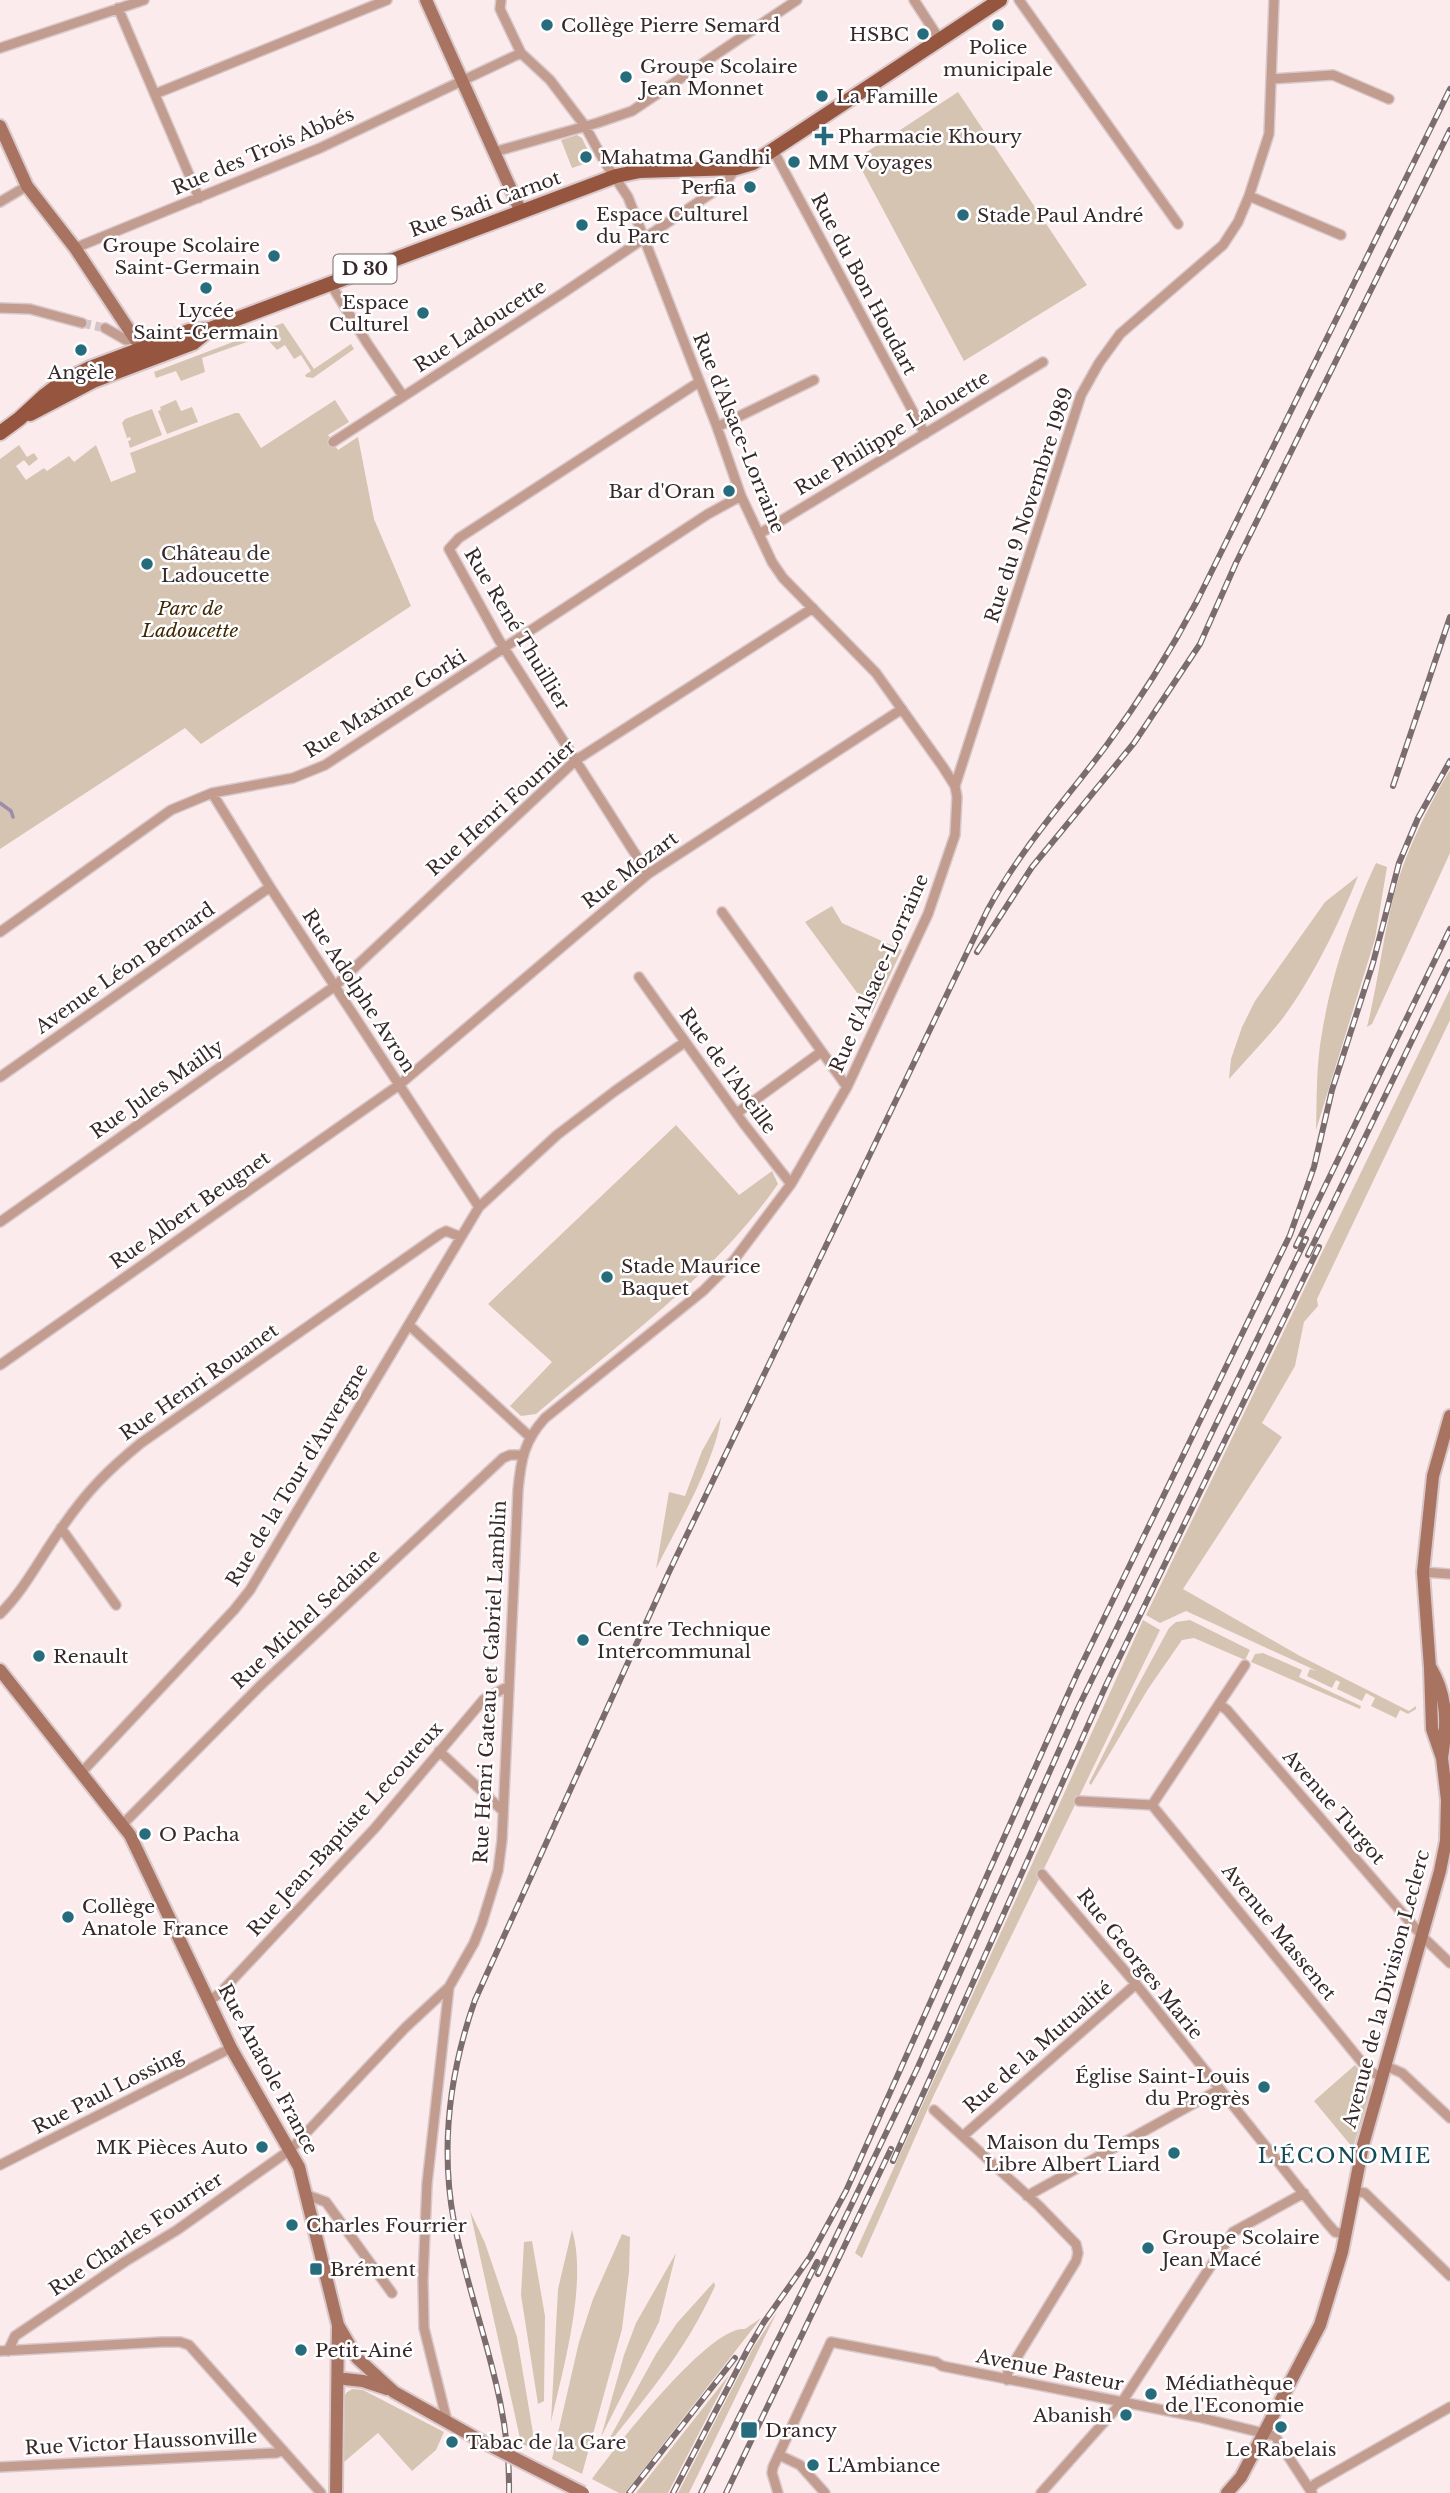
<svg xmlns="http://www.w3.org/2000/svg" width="1450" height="2493" font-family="'Libre Baskerville',serif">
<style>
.green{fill:#d5c4b1}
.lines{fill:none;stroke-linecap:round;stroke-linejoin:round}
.stream{stroke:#9c8dac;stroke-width:3.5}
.street-tunnel{stroke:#d5c4c6;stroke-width:9;stroke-dasharray:9 4.5;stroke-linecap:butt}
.street-casing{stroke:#d9c8ca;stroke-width:12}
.secondary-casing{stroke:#d9c8ca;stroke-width:16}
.primary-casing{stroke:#d9c8ca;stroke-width:18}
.street{stroke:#c29c8f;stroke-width:9}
.secondary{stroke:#a97361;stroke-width:12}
.primary{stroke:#95553f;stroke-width:14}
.rail-casing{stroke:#7b6c6e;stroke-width:6}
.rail{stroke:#fff;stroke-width:3.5;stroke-dasharray:10;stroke-linecap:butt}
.secondary-bridge-casing{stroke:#d9c8ca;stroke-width:16;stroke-linecap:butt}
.secondary-bridge{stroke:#a97361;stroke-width:12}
.poi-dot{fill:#276c7c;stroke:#fff;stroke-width:2.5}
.labels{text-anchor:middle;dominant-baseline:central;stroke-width:5;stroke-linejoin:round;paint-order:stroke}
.shield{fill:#fff;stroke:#73686a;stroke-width:2}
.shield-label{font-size:18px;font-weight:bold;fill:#37282a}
.poi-label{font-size:19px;fill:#37282a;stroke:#fff;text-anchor:start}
.street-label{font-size:19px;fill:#37282a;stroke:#fff}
.park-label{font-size:19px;font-style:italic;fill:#412702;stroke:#fff}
.neighbourhood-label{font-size:21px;letter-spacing:2px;fill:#124b57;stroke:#fff}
</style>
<rect width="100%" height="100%" fill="#fcebed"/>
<path class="green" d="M958 92 1087 285 964 361 856 159Z
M577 135 582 138 589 153 583 156 584 164 572 168 561 140Z
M283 323 314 369 351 344 354 349 313 378 306 377 305 375 311 371 301 355 294 359 285 345 277 350 269 341 258 338 202 358 205 372 181 381 176 371 156 378 154 372Z
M176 400 181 411 192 407 198 422 167 434 158 411 161 410 160 407Z
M335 400 349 422 328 435 338 450 358 437 374 519 411 606 201 744 185 728 0 849V459L19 445 27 457 34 453 38 459 29 466 24 460 16 466 26 480 44 468 47 471 69 456 74 462 96 445 111 482 136 472 130 453 235 413H239L261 448Z
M152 409 162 435 130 448 128 441 131 440 130 437 127 438 122 423 125 419Z
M1450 770V853L1372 1024 1367 1027C1381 972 1385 911 1406 858 1418 828 1433 798 1450 770Z
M1376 863 1387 867 1375 939 1316 1130C1317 1098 1316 1065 1322 1033 1331 977 1352 914 1376 863Z
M1358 876C1340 922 1310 984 1279 1023 1263 1042 1246 1060 1229 1079L1231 1059 1242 1027 1255 1001 1325 902Z
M832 906 842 923 902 950 872 1013 805 922Z
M1450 989V1020L1317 1299 1318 1306 1304 1322 1295 1366 1262 1423 1282 1437 1183 1589 1300 1656 1409 1711 1416 1706V1709L1408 1714 1400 1710 1396 1718 1371 1706 1375 1698 1366 1693 1362 1701 1337 1689 1340 1682 1336 1680 1332 1688 1307 1676 1310 1669 1317 1671 1186 1611 1160 1623 1146 1615Z
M676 1125 739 1195 772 1171 778 1184C713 1277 621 1341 536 1414L521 1416 510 1406 552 1362 488 1304Z
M721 1417C715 1463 677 1526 656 1569L669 1492 685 1496 702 1451Z
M1143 1620 1160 1630 933 2097 862 2258 855 2253Z
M1190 1620 1250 1650 1245 1660 1194 1638 1182 1640 1148 1689 1091 1785 1089 1783 1137 1687 1169 1628 1176 1622Z
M1263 1653 1302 1670 1299 1677 1361 1706 1360 1709 1251 1662 1255 1654Z
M1355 2065 1370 2083 1371 2089 1353 2148 1314 2101Z
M470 2211 485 2243 517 2337 536 2451 521 2443Z
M572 2230C588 2282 563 2369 551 2422L558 2289Z
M622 2234 630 2237 629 2272 622 2329 582 2474 552 2459 579 2342 593 2299Z
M532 2241 545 2316 544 2401 538 2404 521 2295 524 2242Z
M676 2253 659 2322 601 2437 624 2355 636 2323Z
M714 2282 715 2286C686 2351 646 2397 602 2452L656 2354 677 2323Z
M777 2312 689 2493H678L753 2348Z
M761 2318 625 2493H619L592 2479C614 2449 709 2325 745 2329Z
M729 2375 668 2493H636Z
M352 2389 363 2390 444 2432 436 2450 412 2471 378 2433 344 2462 343 2401 346 2393Z"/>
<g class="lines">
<path class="stream" d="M0 803 11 811 13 817"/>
<path class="street-tunnel" d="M82 323 105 328"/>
<defs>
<path id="street" d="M914 0 940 40
M1019 0 1178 224
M118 8 199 198
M0 48 144 0
M1272 79 1333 75 1389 99
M155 94 387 0
M773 150 925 434
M494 152 597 123 632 111 797 0
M1249 196 1341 235
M0 202 27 186
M75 248 320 148 521 53
M330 283 367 343 403 396
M0 308 30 309 82 323
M105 328 126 340 135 339
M717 427 814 380
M333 442 563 293 725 184 736 168
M759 534 1043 362
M955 786 1081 395 1099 363 1120 334 1223 245 1238 222 1249 196 1269 134 1274 0
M212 793 270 887 479 1207
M648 874 499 640 449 549 459 538 699 382
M722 912 847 1087
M0 932 171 810 212 793 293 778 325 765 708 514 741 496
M639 977 744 1124 791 1184
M0 1077 270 887
M737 1113 821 1052
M0 1222 335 986 576 760 813 608
M409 1325 529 1436
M0 1365 399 1085 648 874 902 709
M61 1528 116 1605
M1423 1572 1450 1574
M0 1614C26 1588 41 1556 63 1526 87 1491 108 1470 141 1443L440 1234 446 1231 461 1237
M1220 1705 1227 1710 1423 1937 1450 1963
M439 1751 503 1811
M81 1773 234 1610 250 1590 479 1207 557 1135 615 1091 685 1042
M1079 1801 1152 1805
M1152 1805 1369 2071 1382 2077
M1152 1805 1245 1665
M123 1824 262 1684 503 1458 510 1455H523
M1042 1874 1136 1984 1327 2223 1335 2232 1345 2234
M209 2001 220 1993 375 1828 484 1699 509 1686
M1386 2066 1402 2073 1450 2118
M934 2110 1039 2206 1076 2244 1078 2253 1076 2261 1008 2372 1007 2380
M963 2136 1136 1984
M0 2165 231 2048
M1354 2191 1365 2193 1450 2276
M307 2195 326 2202 392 2293
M1027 2196 1220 2089
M0 2351 162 2342H180L189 2345 321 2493
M8 2351 15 2336 126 2261 177 2230 290 2150 405 2028 449 1987
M447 2421 424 2328 423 2280 427 2184 449 1987 474 1943 482 1923 498 1871 502 1840 518 1490C521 1459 524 1441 545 1418L703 1291 734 1260 791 1184 847 1087 928 914 955 835 957 797 955 786 943 767 876 673 783 578 772 562 741 496 717 427 628 197 604 161 585 126 550 80 521 53 500 9 501 0
M779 2455 800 2465 825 2493
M0 2467 276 2453 283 2450
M1310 2490 1315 2484 1450 2407
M778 2493 772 2473 773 2467 831 2342 936 2362 942 2366 1198 2417 1275 2436 1312 2493
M1041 2493 1122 2402 1233 2232 1304 2193"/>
<path id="secondary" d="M426 0 521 212
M0 126 27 186 75 248 135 339 148 353
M1431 1668C1448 1697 1447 1725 1442 1758
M0 1670 130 1835 231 2048 299 2167 338 2325 357 2358 394 2392 483 2442
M345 2379 363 2381 387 2389
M336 2493 338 2325
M1227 2493 1241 2477 1320 2325 1342 2252 1363 2145 1440 1871 1446 1841 1447 1800 1442 1758 1432 1729 1430 1668 1423 1572 1433 1476 1450 1416"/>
<path id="primary" d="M30 414 93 381 193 343 210 329
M0 433 19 419 45 395 62 382 90 368 189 331 210 329 616 176 640 171 736 168 753 163 1000 0"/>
</defs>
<use href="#street" class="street-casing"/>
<use href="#secondary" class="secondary-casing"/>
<use href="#primary" class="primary-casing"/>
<use href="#street" class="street"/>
<use href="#secondary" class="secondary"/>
<use href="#primary" class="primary"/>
<defs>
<path id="rail" d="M1393 786 1450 617
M977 952 1032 867 1134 743 1200 644 1236 563 1450 130
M1296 1246 1450 929
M1308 1255 1450 962
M893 2161 1107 1683 1319 1247
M818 2274 917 2069 1078 1708 1306 1239
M509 2493C511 2394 472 2315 454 2222 440 2147 450 2071 475 2000L669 1572 987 911C1021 848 1064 802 1106 746 1140 700 1170 652 1197 601L1450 89
M629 2493 735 2358
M673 2493 748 2349 764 2322 810 2257 846 2191 1077 1674 1290 1235 1314 1167 1332 1090 1373 963 1399 863 1418 818 1450 761
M701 2493 817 2262
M726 2493 891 2149"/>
</defs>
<use href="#rail" class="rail-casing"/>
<use href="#rail" class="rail"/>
<defs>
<path id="secondary-bridge" d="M483 2442 583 2493"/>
</defs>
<use href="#secondary-bridge" class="secondary-bridge-casing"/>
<use href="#secondary-bridge" class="secondary-bridge"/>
</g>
<g class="poi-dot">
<circle cx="547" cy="25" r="7"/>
<circle cx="998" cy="25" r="7"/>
<circle cx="923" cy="34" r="7"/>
<circle cx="626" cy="77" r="7"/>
<circle cx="822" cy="96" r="7"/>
<path d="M820.5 125.5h7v7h7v7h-7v7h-7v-7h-7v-7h7z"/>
<circle cx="586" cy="157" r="7"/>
<circle cx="794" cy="162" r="7"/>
<circle cx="750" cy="187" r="7"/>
<circle cx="963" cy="215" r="7"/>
<circle cx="582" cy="225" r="7"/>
<circle cx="274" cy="256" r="7"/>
<circle cx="206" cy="288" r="7"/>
<circle cx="423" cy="313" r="7"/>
<circle cx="81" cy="350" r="7"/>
<circle cx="729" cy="491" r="7"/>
<circle cx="147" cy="564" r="7"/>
<circle cx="607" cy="1277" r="7"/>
<circle cx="583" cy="1640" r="7"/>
<circle cx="39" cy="1656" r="7"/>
<circle cx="145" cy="1834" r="7"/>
<circle cx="68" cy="1917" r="7"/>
<circle cx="1264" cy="2087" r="7"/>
<circle cx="262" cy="2147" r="7"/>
<circle cx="1174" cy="2153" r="7"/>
<circle cx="292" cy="2225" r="7"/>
<circle cx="1148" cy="2248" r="7"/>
<rect x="309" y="2262" width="14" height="14" rx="3.5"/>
<circle cx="301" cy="2350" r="7"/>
<circle cx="1151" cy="2394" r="7"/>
<circle cx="1126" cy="2415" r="7"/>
<circle cx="1281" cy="2427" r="7"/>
<rect x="740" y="2421" width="18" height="18" rx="3.5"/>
<circle cx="452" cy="2442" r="7"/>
<circle cx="813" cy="2465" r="7"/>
</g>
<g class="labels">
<rect class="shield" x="333.5" y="254.5" width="63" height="29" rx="5"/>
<g class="shield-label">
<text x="365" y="269">D 30</text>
</g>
<g class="poi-label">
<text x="561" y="25">Collège Pierre Semard</text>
<text x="909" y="34" text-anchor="end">HSBC</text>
<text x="998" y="47" text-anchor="middle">Police<tspan x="998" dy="22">municipale</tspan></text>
<text x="640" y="66">Groupe Scolaire<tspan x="640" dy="22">Jean Monnet</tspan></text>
<text x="836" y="96">La Famille</text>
<text x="838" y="136">Pharmacie Khoury</text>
<text x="600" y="157">Mahatma Gandhi</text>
<text x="808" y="162">MM Voyages</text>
<text x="736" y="187" text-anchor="end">Perfia</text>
<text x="596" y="214">Espace Culturel<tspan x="596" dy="22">du Parc</tspan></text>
<text x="977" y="215">Stade Paul André</text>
<text x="260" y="245" text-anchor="end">Groupe Scolaire<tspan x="260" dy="22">Saint-Germain</tspan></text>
<text x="409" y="302" text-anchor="end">Espace<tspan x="409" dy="22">Culturel</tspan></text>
<text x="206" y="310" text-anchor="middle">Lycée<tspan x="206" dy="22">Saint-Germain</tspan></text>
<text x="81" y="372" text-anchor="middle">Angèle</text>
<text x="715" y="491" text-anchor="end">Bar d'Oran</text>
<text x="161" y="553">Château de<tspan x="161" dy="22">Ladoucette</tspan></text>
<text x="621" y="1266">Stade Maurice<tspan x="621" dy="22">Baquet</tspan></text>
<text x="597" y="1629">Centre Technique<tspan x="597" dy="22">Intercommunal</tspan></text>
<text x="53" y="1656">Renault</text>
<text x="159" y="1834">O Pacha</text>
<text x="82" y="1906">Collège<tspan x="82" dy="22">Anatole France</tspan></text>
<text x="1250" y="2076" text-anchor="end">Église Saint-Louis<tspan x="1250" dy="22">du Progrès</tspan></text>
<text x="1160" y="2142" text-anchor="end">Maison du Temps<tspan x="1160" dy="22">Libre Albert Liard</tspan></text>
<text x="248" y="2147" text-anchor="end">MK Pièces Auto</text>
<text x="306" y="2225">Charles Fourrier</text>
<text x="1162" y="2237">Groupe Scolaire<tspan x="1162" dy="22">Jean Macé</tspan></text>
<text x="330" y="2269">Brément</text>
<text x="315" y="2350">Petit-Ainé</text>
<text x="1165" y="2383">Médiathèque<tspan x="1165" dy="22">de l'Economie</tspan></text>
<text x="1112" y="2415" text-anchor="end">Abanish</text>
<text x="765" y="2430">Drancy</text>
<text x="466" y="2442">Tabac de la Gare</text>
<text x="1281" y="2449" text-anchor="middle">Le Rabelais</text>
<text x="827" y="2465">L'Ambiance</text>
</g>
<g class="street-label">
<text transform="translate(263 151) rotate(-23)">Rue des Trois Abbés</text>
<text transform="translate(485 204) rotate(-20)">Rue Sadi Carnot</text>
<text transform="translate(864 284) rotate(62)">Rue du Bon Houdart</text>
<text transform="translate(480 326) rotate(-33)">Rue Ladoucette</text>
<text transform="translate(739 433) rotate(68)">Rue d'Alsace-Lorraine</text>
<text transform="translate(892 433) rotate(-31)">Rue Philippe Lalouette</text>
<text transform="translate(1029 505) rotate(-72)">Rue du 9 Novembre 1989</text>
<text transform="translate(517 629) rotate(59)">Rue René Thuillier</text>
<text transform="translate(385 704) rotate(-32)">Rue Maxime Gorki</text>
<text transform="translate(501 808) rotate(-42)">Rue Henri Fournier</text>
<text transform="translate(630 870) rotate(-37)">Rue Mozart</text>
<text transform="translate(125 968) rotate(-35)">Avenue Léon Bernard</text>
<text transform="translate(879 973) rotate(-66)">Rue d'Alsace-Lorraine</text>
<text transform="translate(359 991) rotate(57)">Rue Adolphe Avron</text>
<text transform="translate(728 1071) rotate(54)">Rue de l'Abeille</text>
<text transform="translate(157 1089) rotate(-35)">Rue Jules Mailly</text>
<text transform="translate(190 1210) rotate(-35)">Rue Albert Beugnet</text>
<text transform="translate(199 1382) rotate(-35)">Rue Henri Rouanet</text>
<text transform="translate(297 1475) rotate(-59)">Rue de la Tour d'Auvergne</text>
<text transform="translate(306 1619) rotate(-43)">Rue Michel Sedaine</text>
<text transform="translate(490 1682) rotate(-87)">Rue Henri Gateau et Gabriel Lamblin</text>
<text transform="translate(1334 1807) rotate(49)">Avenue Turgot</text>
<text transform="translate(345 1829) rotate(-48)">Rue Jean-Baptiste Lecouteux</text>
<text transform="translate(1279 1932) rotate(51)">Avenue Massenet</text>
<text transform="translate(1140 1964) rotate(51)">Rue Georges Marie</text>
<text transform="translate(1386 1989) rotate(-75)">Avenue de la Division Leclerc</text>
<text transform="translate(1038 2047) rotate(-41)">Rue de la Mutualité</text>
<text transform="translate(268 2069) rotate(62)">Rue Anatole France</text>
<text transform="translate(108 2091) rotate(-27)">Rue Paul Lossing</text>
<text transform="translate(136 2234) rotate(-34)">Rue Charles Fourrier</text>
<text transform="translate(1050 2370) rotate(11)">Avenue Pasteur</text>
<text transform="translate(141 2442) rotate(-3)">Rue Victor Haussonville</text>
</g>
<g class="park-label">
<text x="190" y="608">Parc de<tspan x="190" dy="22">Ladoucette</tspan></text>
</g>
<g class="neighbourhood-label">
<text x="1345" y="2156">L'ÉCONOMIE</text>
</g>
</g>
</svg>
